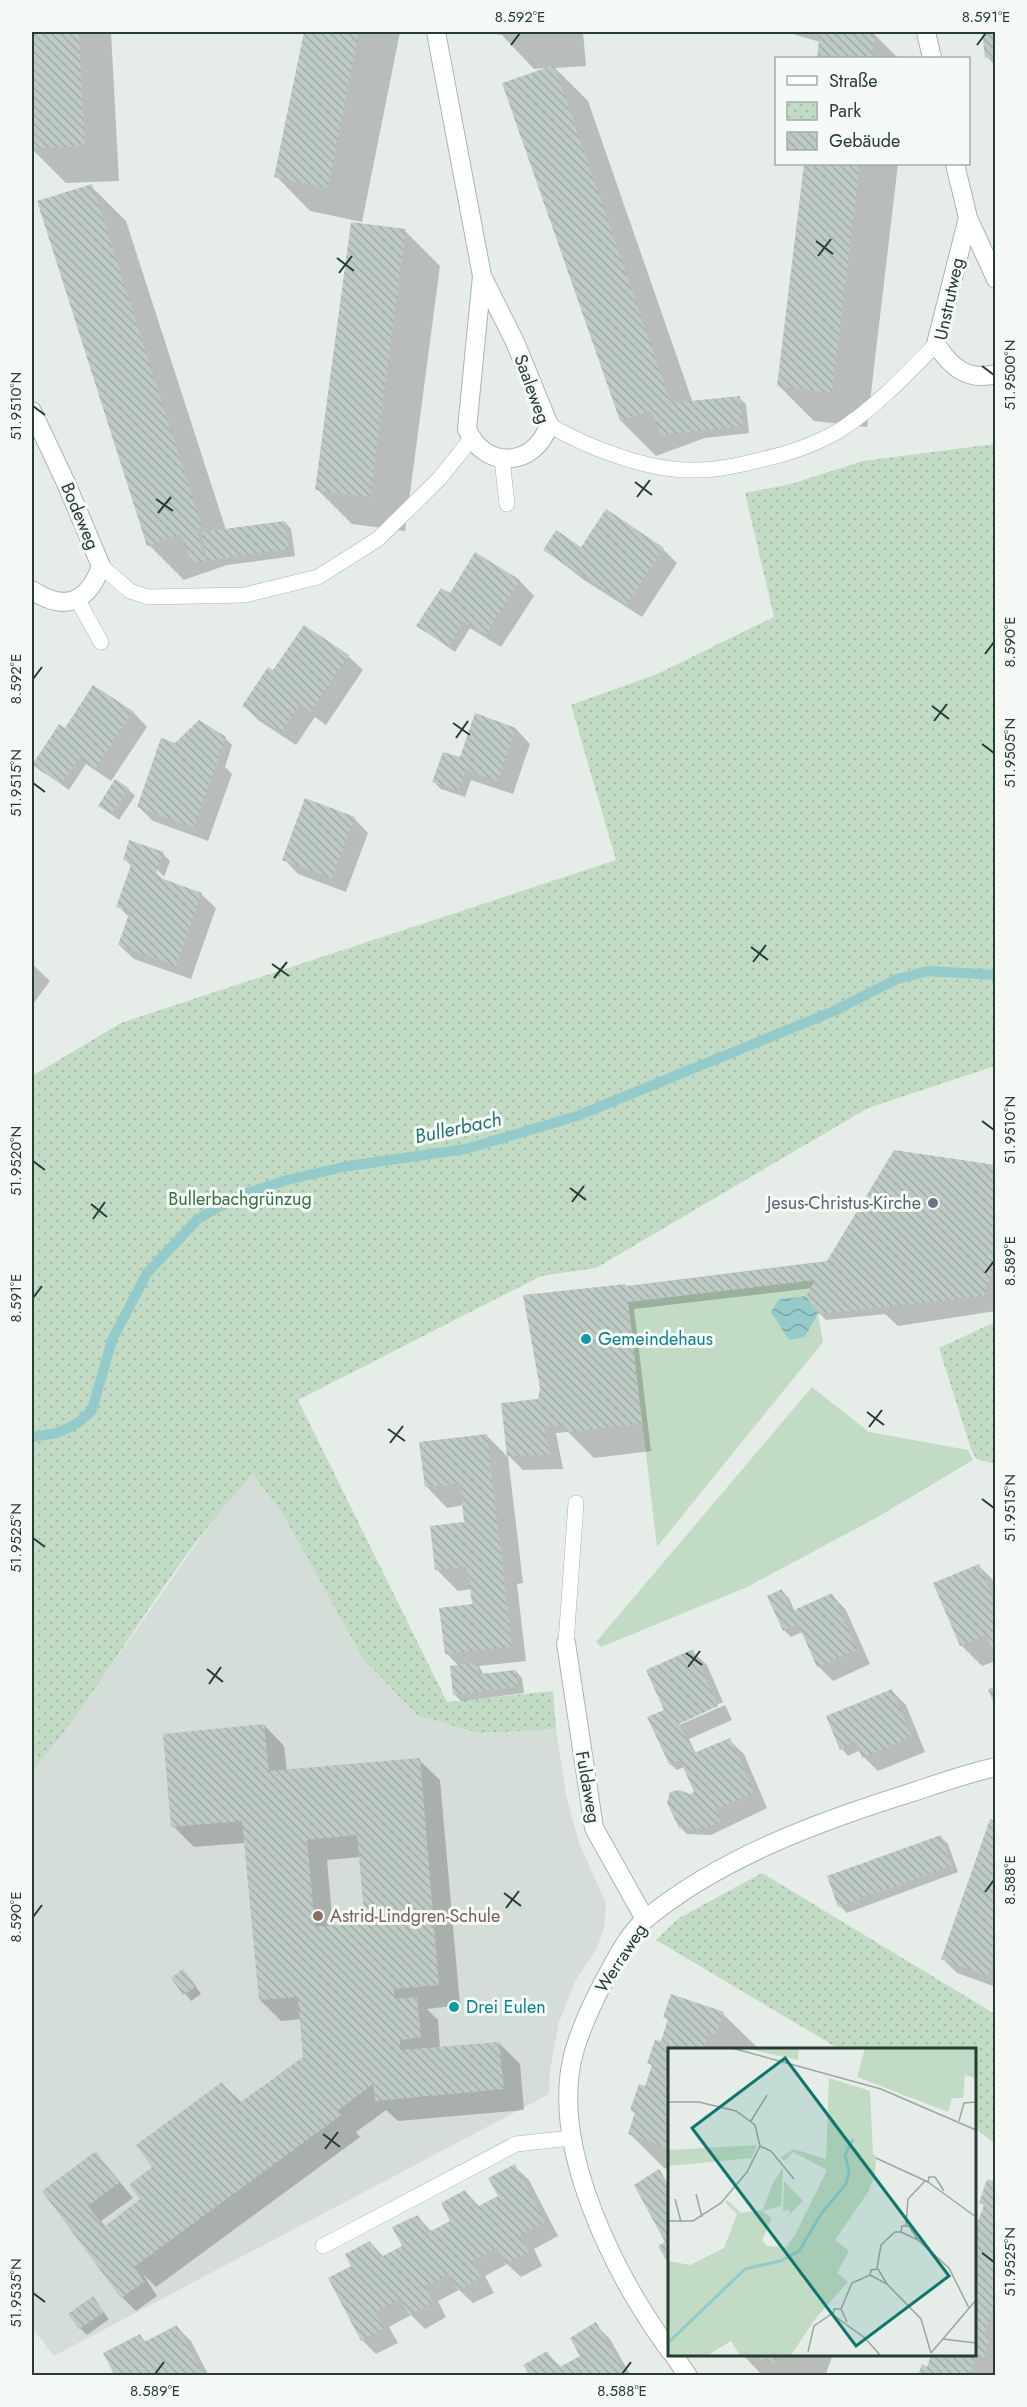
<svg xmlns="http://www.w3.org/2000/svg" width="1027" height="2407" font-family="Jost,sans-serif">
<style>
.built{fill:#d4ddd7}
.green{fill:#c1dbc4}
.park{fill:url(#park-dots)}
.water{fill:url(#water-waves)}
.shadow{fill:#0003;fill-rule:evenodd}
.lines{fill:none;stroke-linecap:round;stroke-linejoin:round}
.stream{stroke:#94cbca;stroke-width:10}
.building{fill:url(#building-back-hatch);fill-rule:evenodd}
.lane-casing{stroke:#a9b5ae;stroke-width:16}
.street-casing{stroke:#a9b5ae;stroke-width:20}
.lane{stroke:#fff;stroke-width:15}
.street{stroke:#fff;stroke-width:18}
.ticks{fill:none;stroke:#263d33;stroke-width:2}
.worship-dot{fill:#6b7280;stroke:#f6faf7;stroke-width:2}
.culture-dot{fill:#0f9aa8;stroke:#f6faf7;stroke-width:2}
.education-dot{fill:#8d6e63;stroke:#f6faf7;stroke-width:2}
.labels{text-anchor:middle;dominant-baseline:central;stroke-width:6;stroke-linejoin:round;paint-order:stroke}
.street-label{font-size:18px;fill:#263d33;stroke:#f6faf7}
.park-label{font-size:18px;fill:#356f42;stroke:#f6faf7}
.worship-label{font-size:18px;fill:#5b616d;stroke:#f6faf7;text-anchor:end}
.culture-label{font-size:18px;fill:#0d838f;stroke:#f6faf7;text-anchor:start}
.education-label{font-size:18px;fill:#785e54;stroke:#f6faf7;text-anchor:start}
.water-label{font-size:20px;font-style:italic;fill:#277373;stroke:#f6faf7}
.inset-river{fill:none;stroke:#94cbca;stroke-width:3}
.inset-road{fill:none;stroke:#99a7a0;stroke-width:1.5}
.view{fill:#0f766e;fill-opacity:0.15;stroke:#0f766e;stroke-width:3}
.inset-edge{fill:none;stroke:#263d33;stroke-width:3}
.neatline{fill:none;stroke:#263d33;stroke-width:2}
.ticks-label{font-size:15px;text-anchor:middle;fill:#263d33}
</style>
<defs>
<pattern id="park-dots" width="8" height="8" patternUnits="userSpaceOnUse" patternTransform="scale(1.5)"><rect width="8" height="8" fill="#c1dbc4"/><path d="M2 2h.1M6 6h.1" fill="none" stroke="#a6bda9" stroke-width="1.8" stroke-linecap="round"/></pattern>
<pattern id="water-waves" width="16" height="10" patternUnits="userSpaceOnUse" patternTransform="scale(1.5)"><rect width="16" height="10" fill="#94cbca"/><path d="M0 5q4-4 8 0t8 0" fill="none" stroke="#79a6a5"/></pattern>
<pattern id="building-back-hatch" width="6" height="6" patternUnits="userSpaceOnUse" patternTransform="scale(1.5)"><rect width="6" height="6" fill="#becac4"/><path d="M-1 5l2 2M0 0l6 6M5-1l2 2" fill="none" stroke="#a3aea9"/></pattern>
</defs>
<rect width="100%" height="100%" fill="#e6ede8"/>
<path class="built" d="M253 1475 283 1514 362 1657 479 1733 556 1729 566 1795 579 1843 606 1903 604 1928 598 1946 575 1982 559 2022 550 2070 549 2094 54 2356 32 2328V1771L114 1662 217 1514Z"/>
<path class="green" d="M815 1280 806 1296 779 1299 805 1337 818 1314 823 1342 657 1547 628 1302Z
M812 1387 869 1432 968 1450 973 1460 876 1518 747 1587 601 1647 596 1642Z"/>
<path class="park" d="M995 444V1068L992 1067 868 1108 596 1268 541 1276 298 1400 447 1702 553 1691 556 1729 479 1733 417 1715 362 1657 283 1514 253 1475C167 1563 113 1678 32 1771V1076L121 1023 616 860 571 705 657 674 774 617 745 493 791 484 863 461Z
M995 1322V1464L976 1459 971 1449 939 1348Z
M762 1873 995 2014V2144L975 2128 974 2050H841L656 1940 679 1918Z"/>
<path class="water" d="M806 1296 818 1314 805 1337 789 1340 771 1312 779 1299Z"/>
<path class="shadow" d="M32 32H111L119 181 66 183 32 149Z
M305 32H400L362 222 310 211 276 176Z
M499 32H583L586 66 555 68 588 101 693 403 739 398 746 404 749 433 705 438 656 456 621 421 545 68 534 69Z
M786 32H844L875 35 898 58H818L820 42Z
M983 32H996V66L987 57Z
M806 164H898L867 427 814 421 779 386Z
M91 186 126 221 226 530 285 522 291 529 295 556 227 565 184 580 149 545Z
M405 231 440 266 405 531 352 524 317 489Z
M580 548 663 549 677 563 642 617 584 580 545 550Z
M476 554 520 581 534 596 501 647 470 628 455 652 418 626 450 595Z
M304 627 348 656 363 670 326 725 315 717 296 745 258 720 244 706 274 672Z
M94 687 133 712 147 727 111 781 86 764 69 790 34 765 66 730Z
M516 729 530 744 513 794 471 780 465 797 441 789 434 782 459 758Z
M225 738 232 745 225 767 232 774 208 841 153 821 139 807 181 747Z
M128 789 135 796 119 820 100 806Z
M354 818 368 833 346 892 298 874 284 859Z
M163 854 170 861 164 877 153 865 150 867 165 881 201 894 216 908 191 979 134 959 119 945 129 917 118 906 132 867 125 859Z
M32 964 50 981 33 1004 32 1003Z
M996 1166V1311L898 1326 885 1314 826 1320 819 1313 813 1288 634 1309 651 1451 594 1458 568 1432 556 1433 563 1469 523 1470 508 1455 539 1400 628 1288 828 1262Z
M487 1436 508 1457 523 1583 517 1584 526 1661 479 1666 484 1675 516 1671 522 1678 524 1693 461 1701 454 1694 459 1666 447 1654 474 1605 472 1589 458 1591 437 1570 466 1523 464 1505 447 1508 427 1487Z
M979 1566 996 1583V1661L982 1666 961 1645Z
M782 1591 789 1598 795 1612 832 1595 846 1610 870 1664 833 1681 818 1666 803 1632 791 1637 784 1630Z
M692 1651 707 1665 723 1702 677 1723V1726L725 1705 732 1720 689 1739 696 1754 729 1740 744 1754 767 1808 711 1835 687 1834 680 1827 690 1795 696 1793 684 1767 677 1770 670 1764 666 1711Z
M891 1690 906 1705 925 1752 878 1771 864 1757 861 1750 848 1756 842 1749Z
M264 1725 284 1746 287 1771 419 1760 440 1780 460 2005 427 2009 438 2020 440 2048 499 2043 520 2064 524 2110 398 2121 386 2110 356 2132 360 2137 156 2287 143 2274 157 2296 136 2311 122 2297 44 2192 96 2153 133 2198 101 2221 106 2227 142 2199 154 2167 222 2084 242 2103 305 2057 301 2019 281 2021 260 2000 245 1843 194 1847 173 1826ZM361 1857 367 1924 333 1927 327 1860Z
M996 1822V1987L957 1973 943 1959Z
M941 1837 948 1844 958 1872 847 1913 840 1906Z
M173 1978H190L201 1994 191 2001Z
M723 2014 758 2048 670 2050V2170L664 2168 629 2133 636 2114 631 2110 646 2088 653 2067 649 2063 661 2043 669 2021 665 2017Z
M514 2166 529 2180 558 2236 534 2249 542 2266 521 2277 507 2264 485 2276 494 2293 473 2303 459 2290 438 2301 446 2317 425 2329 411 2315 389 2327 398 2343 376 2354 362 2340 353 2267 370 2242 384 2257 404 2246 417 2216 432 2232 452 2222 465 2191 480 2207 500 2197Z
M996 2184V2376H919L928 2369 933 2354H974V2230L985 2207 981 2202Z
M93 2298 109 2319 87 2335 80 2328Z
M595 2324 610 2339 631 2376H532L547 2353 562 2368 582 2357Z
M177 2327 191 2341 209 2376H117L140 2336 146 2342Z
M742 2354H830L832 2357 825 2376H763Z"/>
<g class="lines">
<path class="stream" d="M32 1437 57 1433 78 1423 92 1410 112 1340 147 1273 198 1219 241 1195 287 1180 348 1166 466 1149 577 1116 834 1011 897 979 928 971 996 975"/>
</g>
<path class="building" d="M32 32H79L85 146 32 149Z
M304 32H359L328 188 274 177Z
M498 32H522V33L498 35Z
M820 32 875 34 872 58H817Z
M982 32H996V56L985 58Z
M554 65 671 403 740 396 743 426 661 435 651 411 620 421 502 83Z
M804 164H860L832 393 777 386Z
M92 184 202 527 196 529 206 561 191 562 181 534 147 546 37 201Z
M351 222 406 229 370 497 315 490Z
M606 509 664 548 627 604 543 550 556 530 581 547Z
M285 521 289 549 206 561 202 532Z
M475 552 520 580 486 634 464 621 448 646 416 626 441 588 450 593Z
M304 625 349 655 311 712 300 704 282 732 242 706 268 667 273 670Z
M93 685 133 711 96 768 80 757 61 784 32 765 59 724 65 728Z
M475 713 516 728 498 781 466 770 458 791 432 782 443 752 460 757Z
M199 720 226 737 194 828 137 807 161 738 175 743Z
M115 779 129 788 111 814 98 806Z
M305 798 355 817 332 878 282 860Z
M129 840 164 852 155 876 202 893 176 966 118 945 130 911 116 907 132 862 123 860Z
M894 1150 996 1165V1261L984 1296 818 1314 806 1296 815 1280 628 1302 642 1424 566 1432 565 1425 544 1427 550 1455 507 1456 501 1403 538 1399 540 1388 523 1295 626 1284V1286L827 1261Z
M487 1434 512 1647 445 1654 439 1608 472 1604 467 1567 435 1570 430 1526 464 1522 460 1483 425 1487 419 1442Z
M979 1564 996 1604 995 1658 986 1635 960 1646 933 1583Z
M782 1589 792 1611 832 1593 857 1650 817 1667 798 1624 783 1631 767 1596Z
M693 1649 718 1706 679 1724 694 1753 730 1738 754 1793 716 1809 722 1822 703 1829 679 1828 667 1803 670 1792 679 1790 690 1794 694 1792 680 1760 669 1764 647 1717 664 1710 646 1670Z
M477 1662 479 1674 516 1670 518 1687 453 1695 450 1666Z
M996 1686V1707H995L988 1689Z
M892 1689 912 1737 862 1758 856 1742 840 1750 826 1716Z
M264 1724 269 1771 420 1758 439 1985 394 1989 395 1999 417 1997 421 2037 400 2040V2050L499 2042 504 2089 375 2101 373 2084 337 2111 341 2115 134 2267 144 2282 121 2298 42 2191 96 2151 119 2183 88 2206 104 2227 140 2199 129 2185 152 2167 136 2145 222 2082 238 2104 303 2057 298 1997 259 2000 242 1821 171 1827 163 1734ZM357 1835 365 1923 315 1927 307 1840Z
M990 1819 996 1821V1955L988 1976 941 1959Z
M941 1835 952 1866 838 1907 827 1876Z
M183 1969 196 1986 183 1995 171 1978Z
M671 1994 724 2012 716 2035 709 2032 703 2050H670L668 2148 628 2134 635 2112 630 2110 639 2084 645 2086 652 2065 647 2063 655 2040 661 2041 668 2019 663 2017Z
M515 2164 545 2222 520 2235 529 2252 505 2264 497 2248 472 2261 481 2278 458 2290 449 2274 425 2286 433 2303 409 2315 400 2299 375 2312 384 2329 361 2341 328 2278 351 2266 345 2254 370 2241 379 2258 402 2246 392 2227 418 2215 427 2233 450 2221 441 2203 465 2190 475 2208 498 2196 488 2178Z
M659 2169 670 2187V2266L658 2246 665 2242 634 2185Z
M987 2179 996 2182V2312L992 2311 984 2335 991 2337 983 2360 976 2357 969 2376H918L922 2364 927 2367 931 2355H975V2229L984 2205 979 2203Z
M93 2296 104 2312 79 2329 68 2314Z
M596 2322 627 2376H530L523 2365 547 2351 558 2368 580 2356 570 2338Z
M177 2325 204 2376H115L103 2353 140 2334 144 2342Z
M750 2355H778L775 2364Z"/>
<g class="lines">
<defs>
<path id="lane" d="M549 425C589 448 650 472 697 470 718 470 739 465 760 460 788 454 812 446 837 432 874 409 906 375 936 344
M502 459 507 504
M101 566 130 591 148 597 245 595 318 577 378 539 440 478 471 439
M77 599 101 642
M566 1643 576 1503
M323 2246 516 2144 571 2138"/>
<path id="street" d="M436 32 482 276 467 429C485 471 535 467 549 425L515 342 482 276
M926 32 932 58
M955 164 968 218 996 279
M968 218 936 344C950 366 967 382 996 374
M32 411 66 483 101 566C88 603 64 612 32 590
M566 1643 594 1828 645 1919
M670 2351C616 2277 548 2146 574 2052 581 2027 592 2004 604 1981 615 1961 629 1932 647 1918 721 1857 823 1820 913 1792 940 1783 968 1773 996 1767
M673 2354 688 2376"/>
</defs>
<use href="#lane" class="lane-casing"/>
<use href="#street" class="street-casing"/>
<use href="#lane" class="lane"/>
<use href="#street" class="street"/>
</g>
<path class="ticks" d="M511 45 520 33M977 45 986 33M816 241 833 254M818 256 831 239M337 258 354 271M339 273 352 256M982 366 994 375M33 406 45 415M635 482 652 495M637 497 650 480M156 499 173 511M158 513 171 497M985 654 994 642M33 679 42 667M932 706 949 719M934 721 947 704M453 723 470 735M456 738 468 721M982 744 994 753M33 783 45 792M751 947 768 960M753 962 766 945M272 964 289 976M274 978 287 962M982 1121 994 1130M33 1161 45 1170M570 1188 586 1200M572 1202 584 1186M91 1204 107 1217M93 1219 105 1202M985 1273 994 1261M33 1298 42 1286M867 1412 884 1425M869 1427 882 1410M388 1429 405 1441M390 1443 403 1426M982 1499 994 1508M33 1538 45 1547M686 1653 702 1665M688 1667 700 1651M207 1669 223 1682M209 1684 221 1667M985 1892 994 1880M504 1893 521 1906M506 1908 519 1891M33 1917 42 1905M323 2134 340 2147M325 2149 338 2132M982 2253 994 2262M33 2293 45 2302M155 2374 164 2362M622 2374 631 2362"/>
<circle class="worship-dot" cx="933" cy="1203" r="6"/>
<g class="culture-dot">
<circle cx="586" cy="1339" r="6"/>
<circle cx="454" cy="2007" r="6"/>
</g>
<circle class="education-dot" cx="318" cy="1916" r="6"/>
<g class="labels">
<g class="street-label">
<text transform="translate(949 299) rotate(-78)">Unstrutweg</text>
<text transform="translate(532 389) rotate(70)">Saaleweg</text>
<text transform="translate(80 516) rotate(67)">Bodeweg</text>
<text transform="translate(588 1787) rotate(80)">Fuldaweg</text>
<text transform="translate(621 1958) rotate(-57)">Werraweg</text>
</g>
<g class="park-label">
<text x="240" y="1199">Bullerbachgrünzug</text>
</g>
<g class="worship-label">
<text x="921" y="1203">Jesus-Christus-Kirche</text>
</g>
<g class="culture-label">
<text x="598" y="1339">Gemeindehaus</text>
<text x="466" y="2007">Drei Eulen</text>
</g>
<g class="education-label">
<text x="330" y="1916">Astrid-Lindgren-Schule</text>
</g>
<g class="water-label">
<text transform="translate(458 1128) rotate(-12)">Bullerbach</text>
</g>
</g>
<g transform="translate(668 2048)">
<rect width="308" height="308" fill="#e6ede8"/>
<path d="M115 120 113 158 94 163 105 135ZM116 133 135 153 120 168 122 162 115 163Z" fill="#c1dbc4"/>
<path d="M77 0H131L130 12 107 7ZM197 0H307V30L297 27 295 50H284L280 64 189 29ZM161 30 202 43 205 106 208 108 207 127 200 144 167 192 181 203 169 225 180 234 148 270 123 307H72L63 293 40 307H0V213L22 217 56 200 69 166 57 154 59 152 73 165 93 162 104 170 94 192 99 198 118 199 127 187 159 122 125 104 116 113 113 109 126 101 158 111ZM89 97 84 110 0 118V102Z" fill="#c1dbc4"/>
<path class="inset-river" d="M0 295 77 221 112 213 131 203 153 166 178 136 181 123 177 107 185 91"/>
<path class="inset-road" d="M64 0 213 41 308 82M0 54H31L68 63 87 77 92 98 79 124 53 155 25 173H0M83 73 99 47M291 73 296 55 308 54M92 98 103 103 126 131M208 110 260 134M276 143 267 129H261L260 134 308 169M28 146 34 169M7 151 13 174M238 177 240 151 257 133M250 192 233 184 234 178H241L250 192 281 220 301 260M209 220 213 197 227 184H233M219 236 210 221 203 222 202 227 219 236 253 271 263 305M173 261 184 235 202 227M179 274 173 261H166L165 267 197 290 212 307M275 291 308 295M140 304 146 278 165 265M263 305 308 252"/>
<path class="view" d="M117 10 281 228 188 298 24 80Z"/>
<rect width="308" height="308" class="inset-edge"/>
</g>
<rect width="1027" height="2407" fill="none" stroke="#f6faf7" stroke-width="66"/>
<rect x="775" y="57" width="195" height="108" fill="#f6faf7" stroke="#a3aea9" stroke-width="1.5"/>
<rect x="787" y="76" width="30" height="9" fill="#ffffff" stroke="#a3aea9" stroke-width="1.5"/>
<text x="829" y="87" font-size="18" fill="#263d33">Straße</text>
<rect x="787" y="102" width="30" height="18" fill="url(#park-dots)" stroke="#a3aea9" stroke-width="1.5"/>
<text x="829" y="117" font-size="18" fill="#263d33">Park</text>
<rect x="787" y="132" width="30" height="18" fill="url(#building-back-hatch)" stroke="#a3aea9" stroke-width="1.5"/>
<text x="829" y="147" font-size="18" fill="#263d33">Gebäude</text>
<rect x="33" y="33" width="961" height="2341" class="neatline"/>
<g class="ticks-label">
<text x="520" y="22">8.592°E</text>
<text x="986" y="22">8.591°E</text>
<text transform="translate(1010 375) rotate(-90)" y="5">51.9500°N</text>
<text transform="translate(16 406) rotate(-90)" y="5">51.9510°N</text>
<text transform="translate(1010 642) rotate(-90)" y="5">8.590°E</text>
<text transform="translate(16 679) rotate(-90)" y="5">8.592°E</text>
<text transform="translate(1010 753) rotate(-90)" y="5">51.9505°N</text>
<text transform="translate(16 783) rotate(-90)" y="5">51.9515°N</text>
<text transform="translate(1010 1130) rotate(-90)" y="5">51.9510°N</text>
<text transform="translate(16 1161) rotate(-90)" y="5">51.9520°N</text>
<text transform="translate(1010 1261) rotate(-90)" y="5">8.589°E</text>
<text transform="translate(16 1298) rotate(-90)" y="5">8.591°E</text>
<text transform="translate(1010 1508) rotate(-90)" y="5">51.9515°N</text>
<text transform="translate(16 1538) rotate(-90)" y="5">51.9525°N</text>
<text transform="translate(1010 1880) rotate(-90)" y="5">8.588°E</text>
<text transform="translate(16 1917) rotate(-90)" y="5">8.590°E</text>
<text transform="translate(1010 2262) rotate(-90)" y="5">51.9525°N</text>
<text transform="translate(16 2293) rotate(-90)" y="5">51.9535°N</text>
<text x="155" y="2396">8.589°E</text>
<text x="622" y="2396">8.588°E</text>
</g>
</svg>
